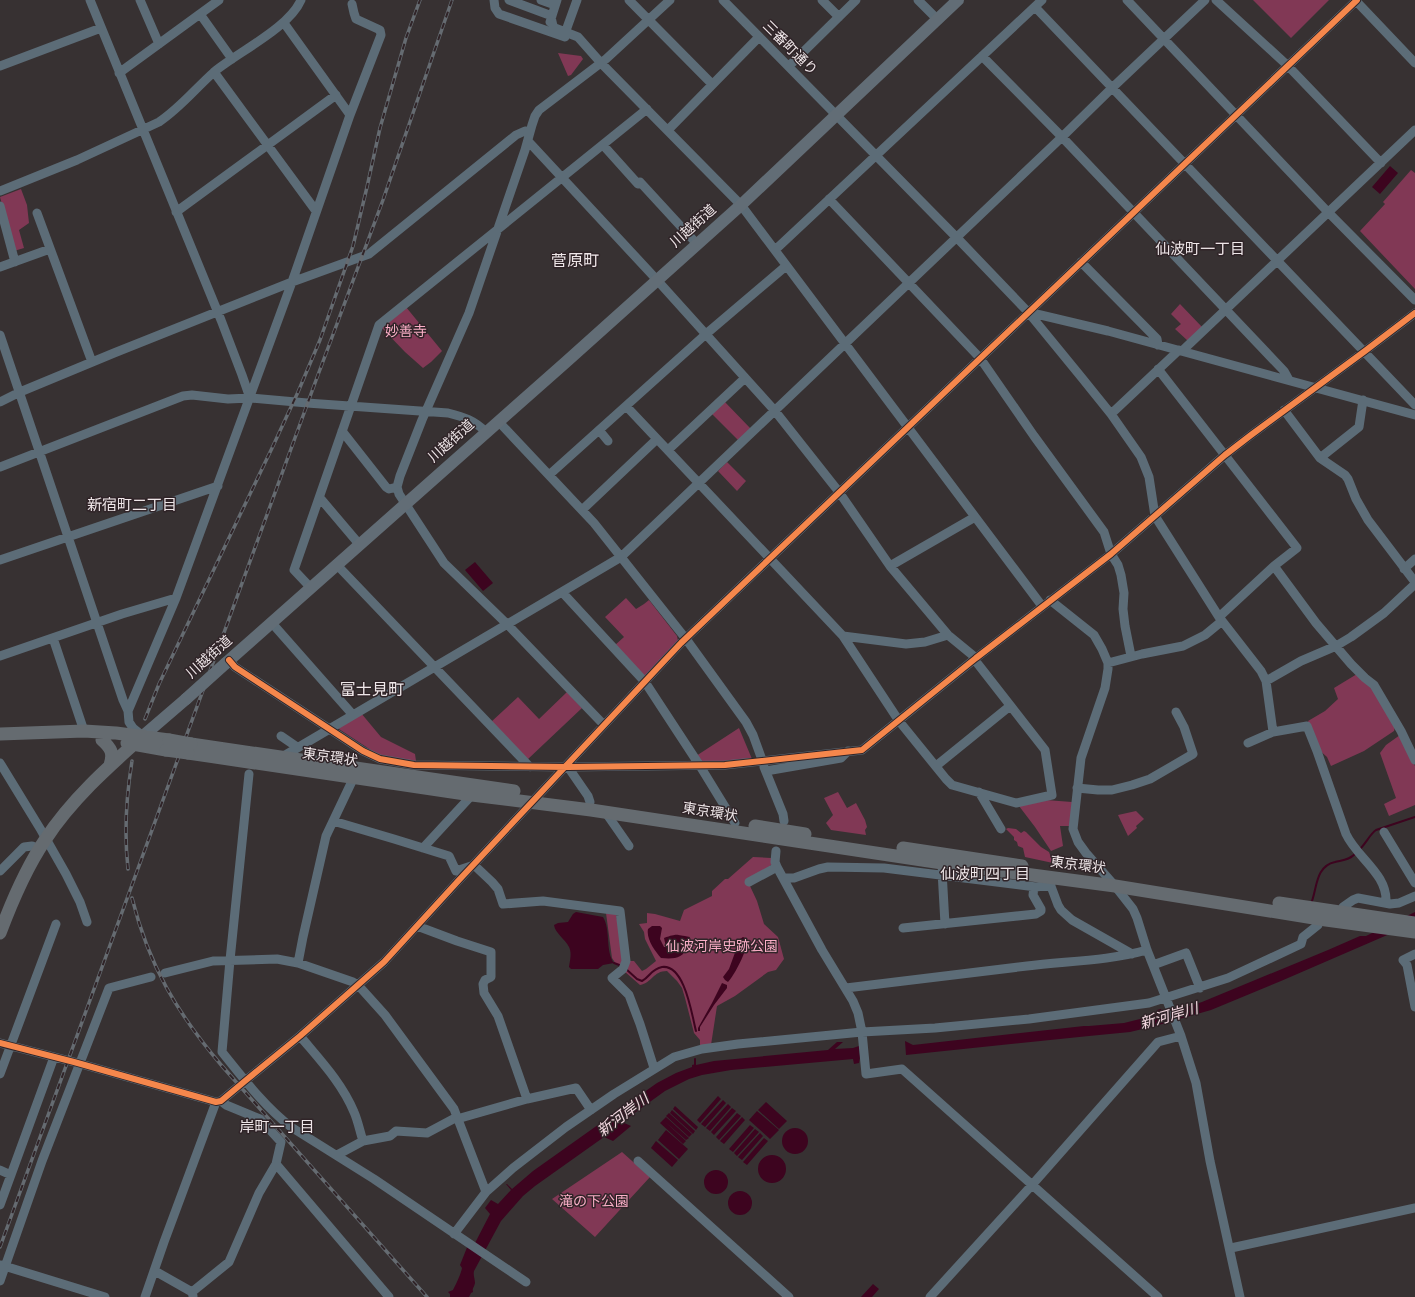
<svg xmlns="http://www.w3.org/2000/svg" width="1415" height="1297" font-family="Rubik,'Noto Sans JP',sans-serif">
<style>
.green{fill:#813855}
.forest{fill:#843655}
.water{fill:#3d041f}
.lines{fill:none;stroke-linecap:round;stroke-linejoin:round}
.stream{stroke:#3d041f;stroke-width:2}
.minor{stroke:#5c6c77;stroke-width:9}
.major{stroke:#626d76;stroke-width:12}
.highway{stroke:#656b70;stroke-width:13}
.rail-casing{stroke:#656b71;stroke-width:3.5}
.rail{stroke:#302428;stroke-width:2;stroke-dasharray:6;stroke-linecap:butt}
.major-bridge{stroke:#626d76;stroke-width:12}
.highway-bridge{stroke:#656b70;stroke-width:13}
.cycleway-casing{stroke:#302428;stroke-width:8}
.cycleway{stroke:#f5874c;stroke-width:6}
.labels{text-anchor:middle;dominant-baseline:central;stroke-width:3;stroke-linejoin:round;paint-order:stroke}
.street-label{font-size:14px;fill:#eee6e8;stroke:#302428}
.park-label{font-size:14px;fill:#f9aec6;stroke:#302428}
.neighbourhood-label{font-size:15px;fill:#eee6e8;stroke:#302428}
.water-label{font-size:15px;font-style:italic;fill:#f4d9e1;stroke:#302428}
.quarter-label{font-size:16px;fill:#eee6e8;stroke:#302428}
</style>
<rect width="100%" height="100%" fill="#373132"/>
<path class="green" d="M1253 0H1329L1291 38Z
M558 53 581 56 583 59 571 75 568 76Z
M1411 170 1415 173V289L1360 231 1385 204 1383 202Z
M21 189 27 205 29 223 19 230 24 248 14 251 0 197Z
M1180 304 1202 327 1188 341 1175 329 1181 324 1171 314Z
M406 307 442 351 431 362 423 368 405 352 381 327Z
M723 400 751 429 739 441 711 413Z
M727 462 746 481 737 491 718 471Z
M626 598 636 609 644 604 649 600 677 636 678 641 644 677 614 646 624 637 605 617Z
M1357 674 1372 687 1395 727 1394 731 1364 751 1331 766 1327 757 1318 749 1308 721 1325 711 1338 699 1334 688Z
M567 692 582 708 527 760 491 722 518 697 539 719Z
M361 713 381 737 415 754 416 761 380 756 339 729 340 726Z
M739 728 752 759 701 763 696 756Z
M1400 735 1415 766V805L1389 816 1384 804 1396 798 1380 753 1386 745Z
M838 792 847 808 856 803 865 820 867 827 865 830 866 835 831 830 826 823 833 815 824 798Z
M1046 800 1072 802 1071 826H1060L1063 846 1051 851 1035 827 1019 806Z
M1136 811 1144 819 1136 826 1137 828 1128 836 1118 815Z
M753 857 771 858 772 864 750 886 757 901 764 924 778 937 784 959 776 970 768 972 735 996 717 1006 711 1045 700 1046V1040L694 1033 685 998 682 988 677 981 667 971C653 971 652 983 640 985L624 971 629 961H634L642 971 646 969 656 961 645 939 644 932 639 924 647 923V913L655 914 680 921 684 910 712 896V891L725 879H728Z
M606 913 616 914 624 959 622 965 616 964 612 958Z
M622 1152 650 1177 595 1237 552 1199Z"/>
<path class="forest" d="M1008 828 1016 829 1021 833 1024 831 1026 832 1041 847 1049 852 1053 863 1025 857 1023 848 1018 846 1017 842 1014 840V837L1006 829Z"/>
<path class="water" d="M1390 166 1398 173 1380 194 1372 187Z
M475 562 493 583 483 591 465 570Z
M576 912 603 917C611 930 605 951 614 963L603 965 598 969H571L569 967C570 960 572 953 569 947 565 939 555 933 554 925L558 923 568 922 573 914Z
M1415 912V923L1281 981 1211 1010 1155 1026 1130 1032 1089 1036 906 1055 905 1041 913 1045 1084 1026H1089L1124 1023 1156 1015 1157 1010 1161 1009 1163 1014 1167 1013 1202 1002 1328 950 1360 936H1366Z
M652 926H660L662 928 660 939 664 947H666L664 938C679 933 675 935 690 937 688 940 688 942 687 946 684 959 673 959 661 958 655 951 646 939 648 929Z
M743 937 747 939C749 947 735 975 728 982L725 980 723 977 729 969 740 939Z
M722 983 727 985V988L714 1005 700 1027V1031H698V1028L712 1003Z
M837 1042H843L835 1049 853 1048 859 1046 860 1057 859 1063 854 1064 853 1059 731 1070 702 1075 689 1079 665 1091 622 1122 631 1126 613 1141 604 1137 535 1186 523 1196 501 1221 474 1271C473 1275 475 1279 475 1283 474 1288 472 1288 473 1292L471 1293 469 1297H450V1294L448 1292 453 1290C456 1284 461 1274 462 1268L460 1265 470 1240 475 1243 490 1214 485 1208 491 1200 498 1204 511 1190 506 1184H507L512 1189 533 1171 657 1083 676 1073 692 1067V1065L696 1064V1065L714 1061 828 1050Z
M718 1096 721 1099 700 1123 697 1120Z
M723 1100 726 1103 705 1127 701 1124Z
M766 1102 787 1121 779 1129 758 1110Z
M728 1104 731 1107 710 1131 706 1128Z
M675 1106 698 1127 696 1130 673 1109Z
M732 1108 736 1111 714 1135 711 1132Z
M672 1110 695 1131 693 1134 670 1113Z
M757 1111 779 1130 770 1139 749 1120Z
M669 1113 692 1134 689 1137 666 1116Z
M737 1113 741 1116 719 1140 716 1137Z
M666 1117 689 1138 686 1140 663 1120Z
M742 1117 745 1120 724 1144 720 1141Z
M663 1120 686 1141 683 1144 660 1123Z
M750 1125 754 1128 733 1152 729 1149Z
M782 1141a13 13 0 1 1 26 0a13 13 0 1 1-26 0Z
M755 1129 759 1132 737 1156 734 1153Z
M666 1130 688 1149 679 1159 658 1140Z
M760 1133 763 1136 742 1160 738 1157Z
M764 1138 768 1141 747 1165 743 1162Z
M656 1141 678 1160 672 1167 651 1148Z
M758 1169a14 14 0 1 1 28 0a14 14 0 1 1-28 0Z
M704 1182a12 12 0 1 1 24 0a12 12 0 1 1-24 0Z
M728 1203a12 12 0 1 1 24 0a12 12 0 1 1-24 0Z
M873 1284 879 1289 872 1297H861Z"/>
<g class="lines">
<path class="stream" d="M1360 849C1366 843 1371 833 1376 830L1415 817
M1312 901C1317 887 1316 866 1335 862 1343 860 1349 860 1355 854
M614 963 622 966
M626 969 637 979 642 981C650 977 651 969 662 967 685 964 692 1016 696 1031
M695 1059V1066"/>
<path class="minor" d="M90 0 221 320 242 375 250 398
M140 0 159 44
M494 0 495 8 499 14 565 37
M509 0 552 16
M541 0 555 5
M629 0 712 84
M723 0 960 241 1028 312 1082 378 1111 414 1141 457 1149 477 1155 516 1219 617 1261 671 1266 681 1301 661 1336 646 1351 637 1384 613 1415 584
M822 0 839 17
M918 0 938 20
M1127 0 1325 209 1415 300
M1216 0 1287 65 1381 163
M1356 1 1415 63
M1035 7 1415 405
M200 14 232 59
M551 17 553 26 555 28 578 37 601 63 741 205 1042 606
M550 22 557 0
M284 23 350 115
M564 36 577 0
M982 56 1062 137 1284 371 1289 380
M0 66 101 28
M789 66 856 0
M214 72 316 211
M119 73 219 0
M668 130 759 37
M528 141 657 280 775 411 839 492 890 566 948 635 976 658
M603 145 638 184 640 182 697 244
M0 191 77 160 159 122C180 108 195 89 214 72 238 52 289 28 301 0
M829 199 980 358 1034 436 1104 532 1111 554 1118 565 1121 575 1124 593 1123 609 1125 626 1131 656
M0 206 15 262
M176 212 336 95
M37 213 92 362
M775 250 1042 0
M1081 262 1157 339 1158 345
M0 267 50 249
M292 282 350 115 381 35 380 30 356 19 354 13 352 4
M292 282 369 254 516 135 525 131 530 132
M1028 312 1108 331 1415 415
M0 335 123 700 128 711 129 722 133 728 143 736
M1182 351 1415 130
M1158 369 1297 548 1274 566 1219 617
M0 402 20 392 114 353 292 282 176 598 128 711
M626 406 843 636 899 721 946 779 952 785 1016 803 1052 795 1045 750 974 659
M1284 410 1320 458 1345 475 1348 479 1356 499 1368 520 1415 582
M1111 414 1179 350
M498 421 594 523 686 639 746 722 753 735 761 757
M599 430 608 441
M342 431 386 487 389 489 397 487
M668 450 745 378
M1320 458 1359 427 1363 400
M0 467 183 396 192 395 228 399 250 398 307 403 448 413C464 417 474 420 486 432
M549 475 706 334 786 266
M320 498 359 544
M582 510 657 439
M0 560 218 486
M336 564 530 767
M890 566 975 517
M1274 566 1316 623 1351 664 1365 678 1374 685 1401 731 1415 760
M1404 569 1415 559
M310 587 294 570 379 325 647 109
M562 592 645 682 700 766 735 823
M1050 600 1094 635 1102 649 1108 663V669L1105 688 1081 758 1073 829 1078 842 1086 853 1115 886 1133 909 1137 918 1147 950 1181 1036 1196 1083 1210 1161 1240 1297
M271 622 353 715
M843 636 906 644 925 642 948 635
M53 638 84 731
M0 656 122 614 176 598
M229 660 235 667 363 751 380 759 414 765 568 767 725 765 862 750 976 658 1111 554 1225 455 1251 435 1365 351 1415 313
M1108 663 1142 654 1183 646 1205 635 1222 621
M1266 681 1273 732
M604 725 507 624 444 563 399 494 397 487 400 476 422 420 469 313 525 150 532 125 535 116 539 110 606 59 670 0
M281 736 297 747
M1248 743 1273 732 1307 726 1317 751 1346 834C1357 858 1388 874 1386 903
M282 757 621 557 1062 137 1112 88 1205 0
M0 763 41 830 66 874 80 902 87 922
M936 766 1010 706
M568 767 588 796 590 802
M764 767 783 814 784 821
M766 771 841 758 848 751
M249 774 230 960 222 1052C243 1078 264 1106 291 1127L374 1179 526 1282
M1077 788 1098 790H1112L1132 785 1150 779 1193 754 1184 727 1176 712
M979 792 1001 829
M606 813 629 846
M333 821 394 839 449 856 456 871 474 865 492 882 498 889 503 904 543 901 620 911 626 961 623 969 612 978 629 995 640 1024 654 1068
M1384 832 1415 883
M423 848 472 795
M776 851 775 862 777 867 822 950 853 1001 858 1013 862 1032 866 1074 902 1069 1158 1297
M0 871 24 847 32 846 39 849
M942 871 945 924
M784 878H794L819 869 828 867 884 868 1036 887 1051 885
M1049 881 1058 905 1061 910 1072 920 1132 954
M749 882 777 867
M1343 907 1353 900 1358 898 1390 904 1399 903 1415 896
M417 926 457 941 491 952V977L485 980 483 984 484 993 498 1016 527 1099
M903 928 1036 914 1041 911V909L1033 895 1034 887
M1415 954 1403 960 1407 965 1415 1007
M298 963 303 937 326 836 354 777
M1153 965 1186 953 1200 988
M165 973 213 961 277 959 298 963 353 982 358 985 385 1015 454 1109 486 1192
M846 988C906 981 966 973 1027 966 1067 961 1108 961 1147 950
M300 1036C320 1060 342 1083 354 1112 358 1121 360 1132 363 1141
M0 1043 74 1062 216 1102 221 1101 245 1081 300 1036 384 962 459 880 681 643 1357 0
M0 1074 56 924
M457 1119 527 1099 576 1088 591 1110
M337 1155 363 1141 390 1136 396 1131 427 1133 457 1117
M638 1161 789 1297
M276 1164 389 1297
M0 1170 11 1175
M0 1205 54 1057
M454 1234 486 1192 513 1168 566 1127 614 1094 674 1057 702 1049 738 1044 862 1032 935 1028 1029 1019 1149 1003 1228 978 1301 944 1303 937 1318 925
M1231 1248 1415 1208
M1 1265 105 1297
M155 1271 192 1292 193 1296
M0 1281 42 1161 109 988 151 977
M192 1292 229 1262 259 1193 276 1164 281 1142 260 1119 226 1105 221 1101
M145 1297 164 1242 216 1102
M930 1297 1032 1185 1158 1042 1181 1036"/>
<path class="major" d="M226 663 566 362 741 205 958 0
M143 736 186 699"/>
<path class="highway" d="M0 734 84 731 116 733 169 740
M102 740C111 748 114 753 110 765
M127 743 166 750
M191 744 514 791
M188 753 472 795 591 810 942 863 1115 886 1326 920 1415 932
M755 826 805 834
M903 848 1022 866
M1279 903 1415 923
M0 933C12 901 26 868 45 840 71 800 107 768 143 736"/>
<defs>
<path id="rail" d="M145 719 159 684 273 446 298 392 320 340 353 246 367 187 380 128 406 38 420 0
M128 869C124 833 126 798 132 761
M132 898C149 966 177 1013 222 1066L427 1297
M0 1247 315 383 383 200 452 0"/>
</defs>
<use href="#rail" class="rail-casing"/>
<use href="#rail" class="rail"/>
<path class="major-bridge" d="M186 699 226 663"/>
<path class="highway-bridge" d="M169 740 191 744
M166 750 188 753"/>
<defs>
<path id="cycleway" d="M229 660 235 667 363 751 380 759 414 765 568 767 725 765 862 750 976 658 1111 554 1225 455 1251 435 1365 351 1415 313
M0 1043 74 1062 216 1102 221 1101 245 1081 300 1036 384 962 459 880 681 643 1357 0"/>
</defs>
<use href="#cycleway" class="cycleway-casing"/>
<use href="#cycleway" class="cycleway"/>
</g>
<g class="labels">
<g class="street-label">
<text transform="translate(790 48) rotate(45)">三番町通り</text>
<text transform="translate(693 226) rotate(-42)">川越街道</text>
<text transform="translate(451 441) rotate(-42)">川越街道</text>
<text transform="translate(209 657) rotate(-42)">川越街道</text>
<text transform="translate(330 757) rotate(8)">東京環状</text>
<text transform="translate(710 812) rotate(9)">東京環状</text>
<text transform="translate(1078 865) rotate(7)">東京環状</text>
</g>
<g class="park-label">
<text x="406" y="331">妙善寺</text>
<text x="722" y="946">仙波河岸史跡公園</text>
<text x="594" y="1201">滝の下公園</text>
</g>
<g class="neighbourhood-label">
<text x="1200" y="249">仙波町一丁目</text>
<text x="132" y="505">新宿町二丁目</text>
<text x="985" y="874">仙波町四丁目</text>
<text x="277" y="1127">岸町一丁目</text>
</g>
<g class="water-label">
<text transform="translate(1169 1016) rotate(-16)">新河岸川</text>
<text transform="translate(623 1115) rotate(-37)">新河岸川</text>
</g>
<g class="quarter-label">
<text x="575" y="260">菅原町</text>
<text x="372" y="689">富士見町</text>
</g>
</g>
</svg>
